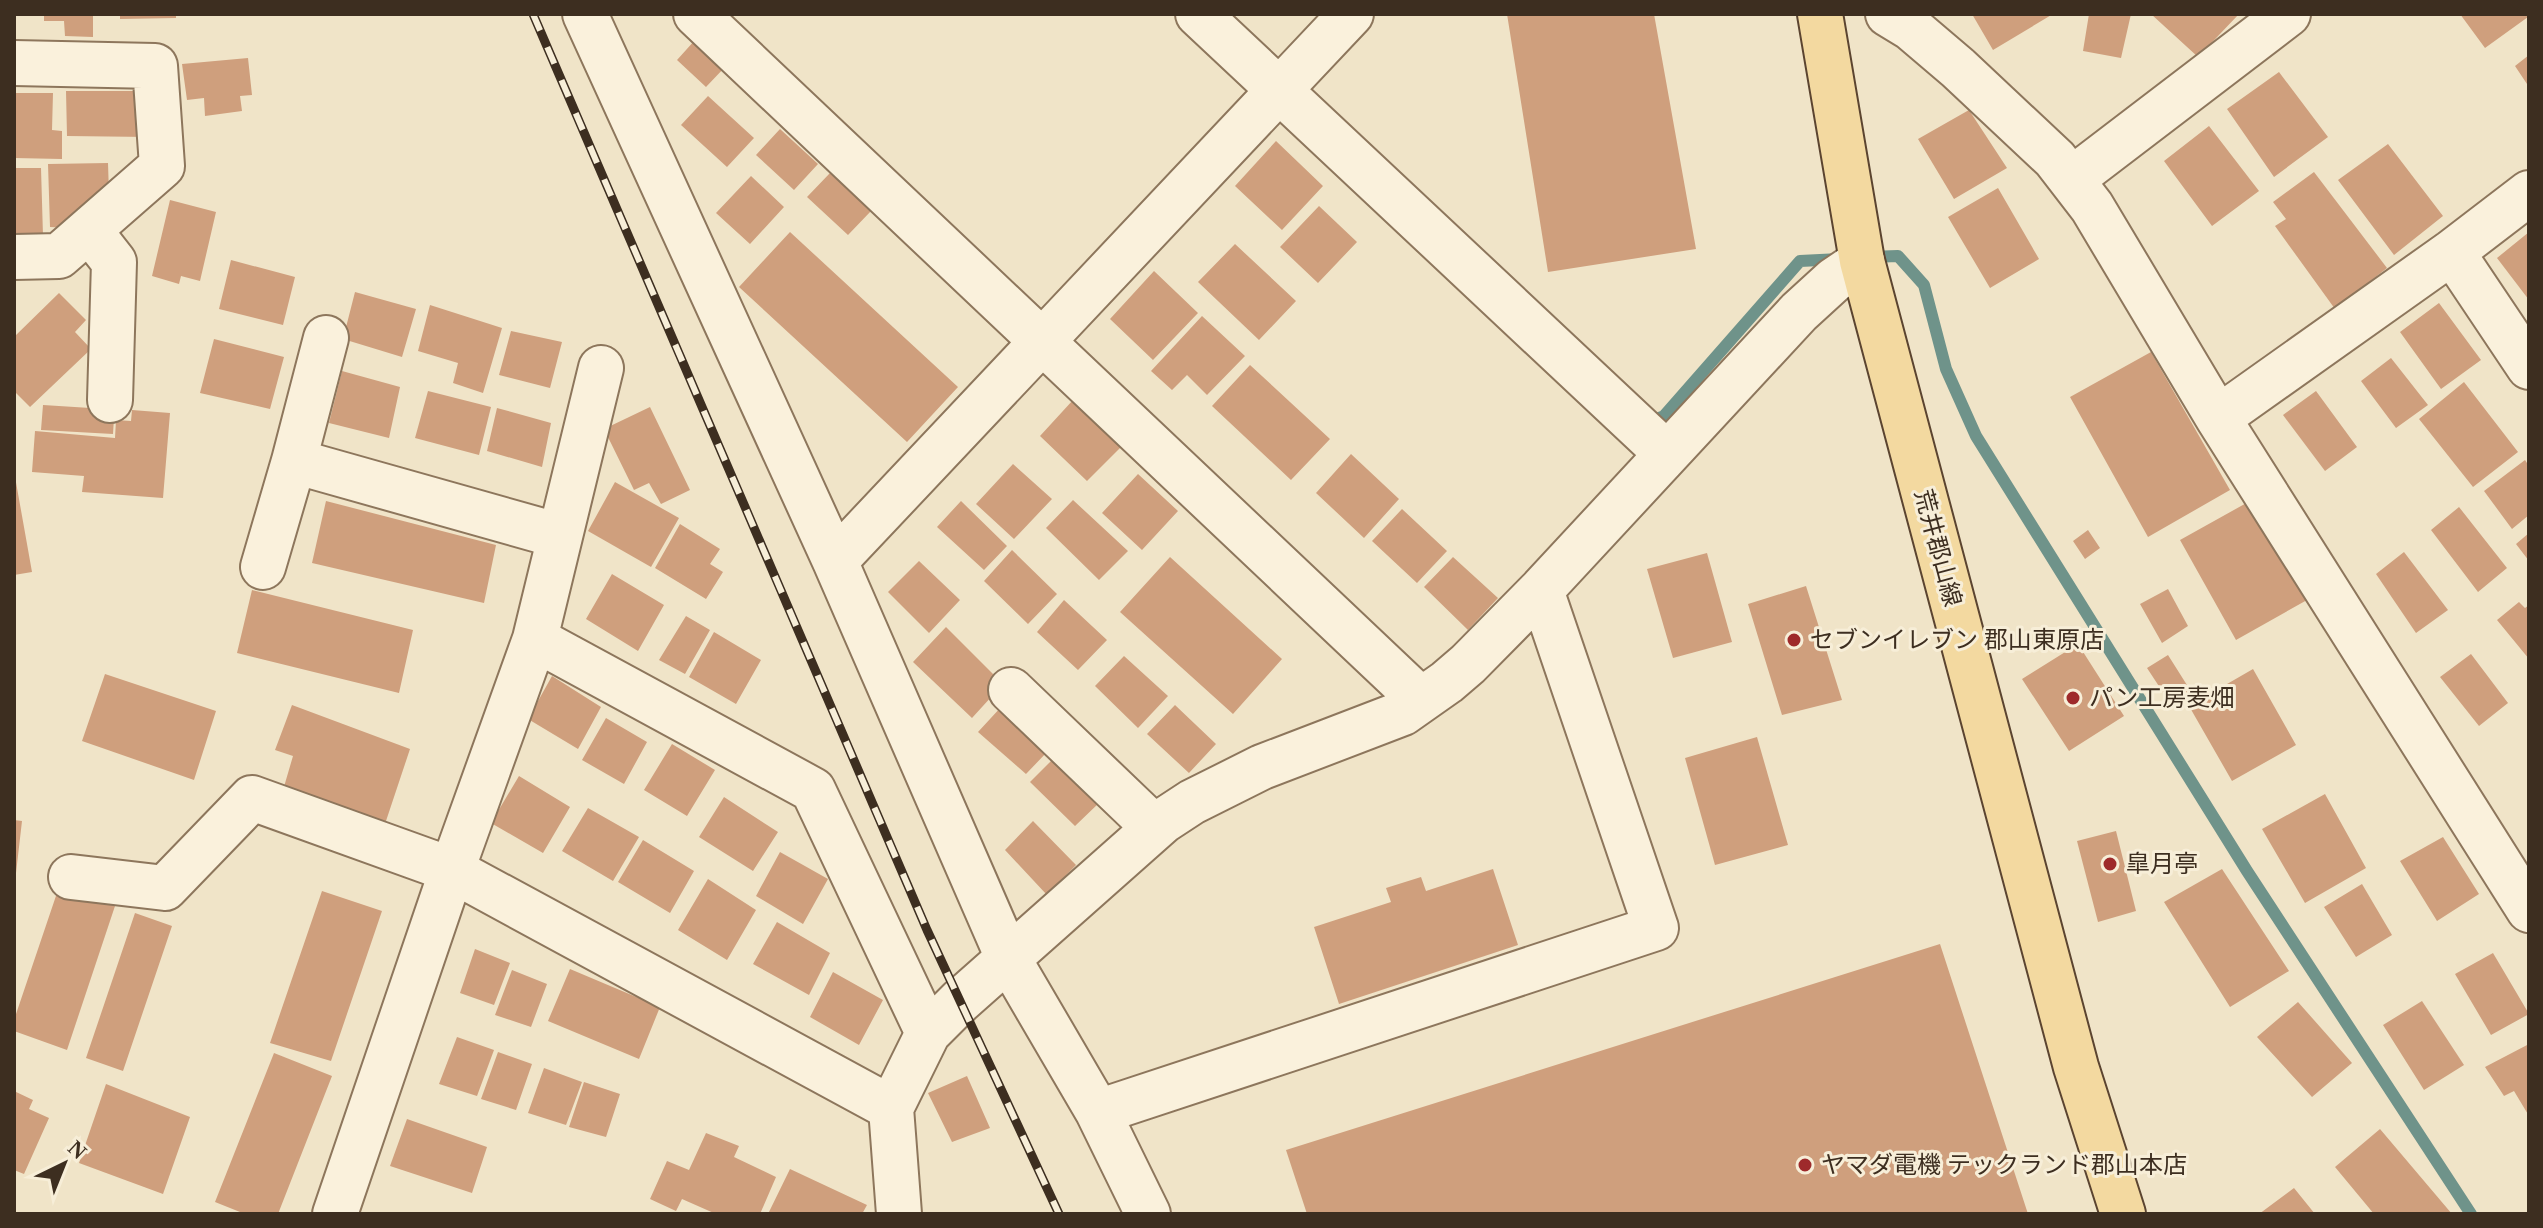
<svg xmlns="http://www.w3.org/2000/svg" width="2543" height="1228" font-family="'Times New Roman','Noto Sans JP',serif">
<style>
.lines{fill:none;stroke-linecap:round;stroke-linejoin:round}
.stream{stroke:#6f938a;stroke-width:12}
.building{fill:#cf9f7d}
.minor-casing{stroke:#8d765c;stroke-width:48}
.major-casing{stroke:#5b4430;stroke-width:48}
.minor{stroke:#faf1dc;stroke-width:44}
.major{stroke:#f3d9a0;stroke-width:44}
.rail-casing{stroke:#3d2e20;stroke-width:9}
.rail{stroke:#f7eed8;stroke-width:6;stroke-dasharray:18;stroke-linecap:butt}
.poi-dot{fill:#9e2a2b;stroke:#f7eed8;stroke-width:3}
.labels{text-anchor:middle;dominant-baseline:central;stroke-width:6;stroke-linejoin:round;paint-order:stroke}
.street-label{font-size:24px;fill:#3d2e20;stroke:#f7eed8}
.poi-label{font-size:24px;fill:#3d2e20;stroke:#f7eed8;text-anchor:start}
</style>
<rect width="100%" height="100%" fill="#f0e4c8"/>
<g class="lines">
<path class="stream" d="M1870 257 1898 256 1924 285 1946 369 1976 436 2247 871 2471 1214
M1646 423 1664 416 1800 261 1840 259"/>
</g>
<path class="building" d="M44 14H93V37L65 36 64 21H44Z
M120 14H176V18L120 19Z
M1507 14H1654L1696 249 1548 272Z
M1972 14H2053L1993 50Z
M2089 14H2131L2121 58 2083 51Z
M2151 14H2239L2198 57Z
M2460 14H2526L2528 17 2485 48Z
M695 40 725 67 706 87 677 60Z
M2529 55V87L2515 66Z
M248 58 252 95 240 96 242 111 205 116 204 98 187 100 182 64Z
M2279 72 2328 137 2274 177 2227 109Z
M66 91H139L149 137 67 136Z
M14 93H53L52 130 62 131V159L14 158Z
M708 96 754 138 727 167 681 125Z
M1969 110 2007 168 1954 199 1918 139Z
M2209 126 2259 191 2212 226 2164 161Z
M780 129 818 164 794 190 756 155Z
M1276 141 1323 186 1282 230 1235 186Z
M2388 144 2443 216 2394 255 2338 180Z
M108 163 109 194 71 228 50 227 48 164Z
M14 168H41L43 236H14Z
M2314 172 2387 268 2335 309 2275 226 2286 219 2273 202Z
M830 173 871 211 848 235 807 197Z
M751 176 784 207 750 244 716 213Z
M1998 188 2039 259 1990 288 1948 217Z
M170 200 216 212 200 281 181 276 179 284 152 276Z
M1319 206 1357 242 1318 283 1280 247Z
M790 232 958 387 907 442 739 287Z
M2529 232V300L2497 258Z
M1235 244 1296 301 1259 340 1198 282Z
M231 260 295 277 283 325 219 309Z
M1154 271 1198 313 1153 360 1110 319Z
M355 292 416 309 402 357 343 339Z
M59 293 86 320 75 332 91 349 30 407 14 391V337Z
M2439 303 2481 360 2441 389 2400 332Z
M430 305 502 328 483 393 453 383 458 363 418 351Z
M1202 316 1245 356 1207 395 1187 375 1172 390 1151 371Z
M511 331 562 342 550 388 499 375Z
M214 339 284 357 270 409 200 393Z
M2151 352 2230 490 2148 537 2070 397Z
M2391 358 2428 405 2396 428 2361 381Z
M1250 365 1330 439 1291 480 1212 406Z
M342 371 400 387 389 438 329 423Z
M2464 382 2518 452 2473 487 2419 419Z
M428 391 491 407 479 455 415 438Z
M2316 391 2357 447 2325 471 2283 415Z
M1073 400 1122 446 1087 481 1040 436Z
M43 405 122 410V419L114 418 113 434 41 430Z
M650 407 690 490 661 504 649 483 634 490 604 429Z
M497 408 551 423 542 467 487 451Z
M132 410 170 413 163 498 82 492 84 476 32 472 35 431 115 438 116 420 131 421Z
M1351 454 1399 499 1364 538 1316 493Z
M2525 460 2529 466V515L2512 529 2484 491Z
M1013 464 1052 499 1014 539 976 504Z
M14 471 32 572 14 575Z
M1138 474 1178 511 1142 550 1102 513Z
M615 482 679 518 651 567 588 531Z
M1073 500 1128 551 1099 580 1046 528Z
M326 501 496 545 484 603 312 563Z
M961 501 1007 546 984 570 937 527Z
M2250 501 2307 600 2236 640 2180 540Z
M2459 507 2507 568 2478 592 2431 530Z
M1402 509 1447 551 1417 583 1372 541Z
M680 524 720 549 710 564 723 572 706 599 655 568Z
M2088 530 2100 548 2085 559 2073 541Z
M2529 533V561L2516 544Z
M1012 550 1057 594 1028 624 984 581Z
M2404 552 2448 610 2416 633 2376 574Z
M1707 553 1732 642 1673 658 1647 569Z
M1170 557 1282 659 1233 714 1120 612Z
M1453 557 1498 598 1468 630 1424 587Z
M919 561 960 600 929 633 888 592Z
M612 574 664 605 638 651 586 619Z
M1806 586 1842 700 1782 715 1748 604Z
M2168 589 2188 626 2162 643 2140 604Z
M252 590 413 630 399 693 237 653Z
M1064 600 1107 640 1078 670 1037 632Z
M2519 602 2525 608 2529 605V659L2497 620Z
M686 616 710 630 685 674 659 660Z
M946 627 1003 684 972 718 913 662Z
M714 632 761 660 736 704 689 677Z
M2078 644 2124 716 2069 751 2022 679Z
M2471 654 2508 703 2479 726 2440 677Z
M2168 655 2192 693 2172 706 2147 668Z
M1124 656 1168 696 1138 728 1095 686Z
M2253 669 2296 745 2232 781 2189 706Z
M105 674 216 711 194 780 82 741Z
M552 676 601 707 578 749 528 719Z
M292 705 410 749 382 833 281 797 293 756 275 750Z
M1175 705 1216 744 1189 773 1147 734Z
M1002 706 1048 751 1026 774 978 732Z
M606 718 647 742 624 784 582 760Z
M1757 737 1788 845 1715 865 1685 758Z
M672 744 715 770 687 816 644 790Z
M1055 757 1100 802 1075 826 1030 782Z
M519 776 570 807 543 853 491 823Z
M2325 794 2366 868 2305 903 2262 829Z
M724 797 778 832 753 871 699 837Z
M588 808 639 837 613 881 562 851Z
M14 820 22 821 16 873H14Z
M1033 821 1076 865 1047 895 1005 850Z
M2116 831 2136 911 2098 922 2077 841Z
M2443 837 2479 894 2437 921 2400 861Z
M643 840 694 871 670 913 618 882Z
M780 852 828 879 803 924 756 896Z
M1493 869 1518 945 1339 1004 1314 927 1391 902 1386 888 1421 877 1426 891Z
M2222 869 2289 971 2230 1007 2164 902Z
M708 879 756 910 727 960 678 930Z
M2362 884 2392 935 2356 957 2324 907Z
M59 887 115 906 67 1050 14 1031V1020Z
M322 891 382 911 331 1061 270 1043Z
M135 913 172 926 123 1071 86 1058Z
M777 922 830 953 809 995 753 964Z
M1940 944 2028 1214H1307L1286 1150Z
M475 949 510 963 494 1005 460 993Z
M2493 953 2529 1014 2491 1035 2455 974Z
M570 969 660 1007 639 1059 548 1021Z
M512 970 547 984 531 1027 495 1015Z
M833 972 883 1000 859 1045 810 1017Z
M2422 1001 2464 1065 2424 1090 2383 1025Z
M2298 1002 2352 1063 2312 1097 2257 1037Z
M457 1037 494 1050 477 1096 439 1084Z
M2529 1044V1116L2514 1091 2504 1096 2485 1067Z
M498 1052 532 1064 516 1110 481 1099Z
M274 1053 332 1076 278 1214H245L215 1202Z
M544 1068 582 1082 566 1125 528 1113Z
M967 1076 990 1128 952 1142 928 1093Z
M584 1082 620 1094 606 1137 569 1127Z
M106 1084 190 1117 163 1194 79 1163Z
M14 1091 33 1100 29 1109 49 1118 24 1174 14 1170Z
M407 1119 487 1147 472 1193 390 1166Z
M2380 1129 2452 1214H2374L2335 1167Z
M706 1133 739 1146 734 1157 776 1177 760 1214H716L682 1199 676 1211 650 1199 667 1161 689 1170Z
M790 1169 867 1205 862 1214H768Z
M2294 1188 2315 1214H2259Z"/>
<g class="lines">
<defs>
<path id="minor" d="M585 14 835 561 1008 958 1098 1112 1148 1214
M696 14 1421 700
M1198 14 1667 454
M1888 14 1911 28 1958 68 2055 159 2092 207 2218 418 2529 910
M14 63 155 66 162 166 59 256 14 257
M2072 179 2288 14
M89 230 114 262 110 400
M2452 252 2529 367
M326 338 294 461 560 536
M2218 418 2452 252 2529 193
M835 561 1351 14
M263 567 294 461
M535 639 813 790 928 1033
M1011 690 1155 828
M71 877 165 888 252 798 452 870 535 639 601 368
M891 1108 899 1214
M1098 1112 1656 928 1541 590
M335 1214 452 870 891 1108 928 1033 960 1001 1163 821 1192 802 1262 767 1403 713 1447 682 1468 664 1541 590 1799 312 1834 280 1862 261"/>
<path id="major" d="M1820 14 1862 261 2076 1067 2123 1214"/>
</defs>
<use href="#minor" class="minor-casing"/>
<use href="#major" class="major-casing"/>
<use href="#minor" class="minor"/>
<use href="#major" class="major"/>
<defs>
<path id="rail" d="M533 14 927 930 1059 1214"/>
</defs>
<use href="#rail" class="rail-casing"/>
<use href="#rail" class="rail"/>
</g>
<g class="poi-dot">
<circle cx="1794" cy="640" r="8"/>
<circle cx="2073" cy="698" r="8"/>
<circle cx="2110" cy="864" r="8"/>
<circle cx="1805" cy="1165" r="8"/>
</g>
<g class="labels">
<g class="street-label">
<text transform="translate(1938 548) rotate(75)">荒井郡山線</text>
</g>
<g class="poi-label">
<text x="1810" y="640">セブンイレブン 郡山東原店</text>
<text x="2089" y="698">パン工房麦畑</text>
<text x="2126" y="864">皐月亭</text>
<text x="1821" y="1165">ヤマダ電機 テックランド郡山本店</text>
</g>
</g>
<rect width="2543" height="1228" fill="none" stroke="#3d2e20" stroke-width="32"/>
<g transform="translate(64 1164) rotate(43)" stroke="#f7eed8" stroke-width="6" paint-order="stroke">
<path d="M0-6L14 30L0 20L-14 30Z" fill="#3d2e20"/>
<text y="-12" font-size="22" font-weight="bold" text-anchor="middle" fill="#3d2e20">N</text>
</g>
</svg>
